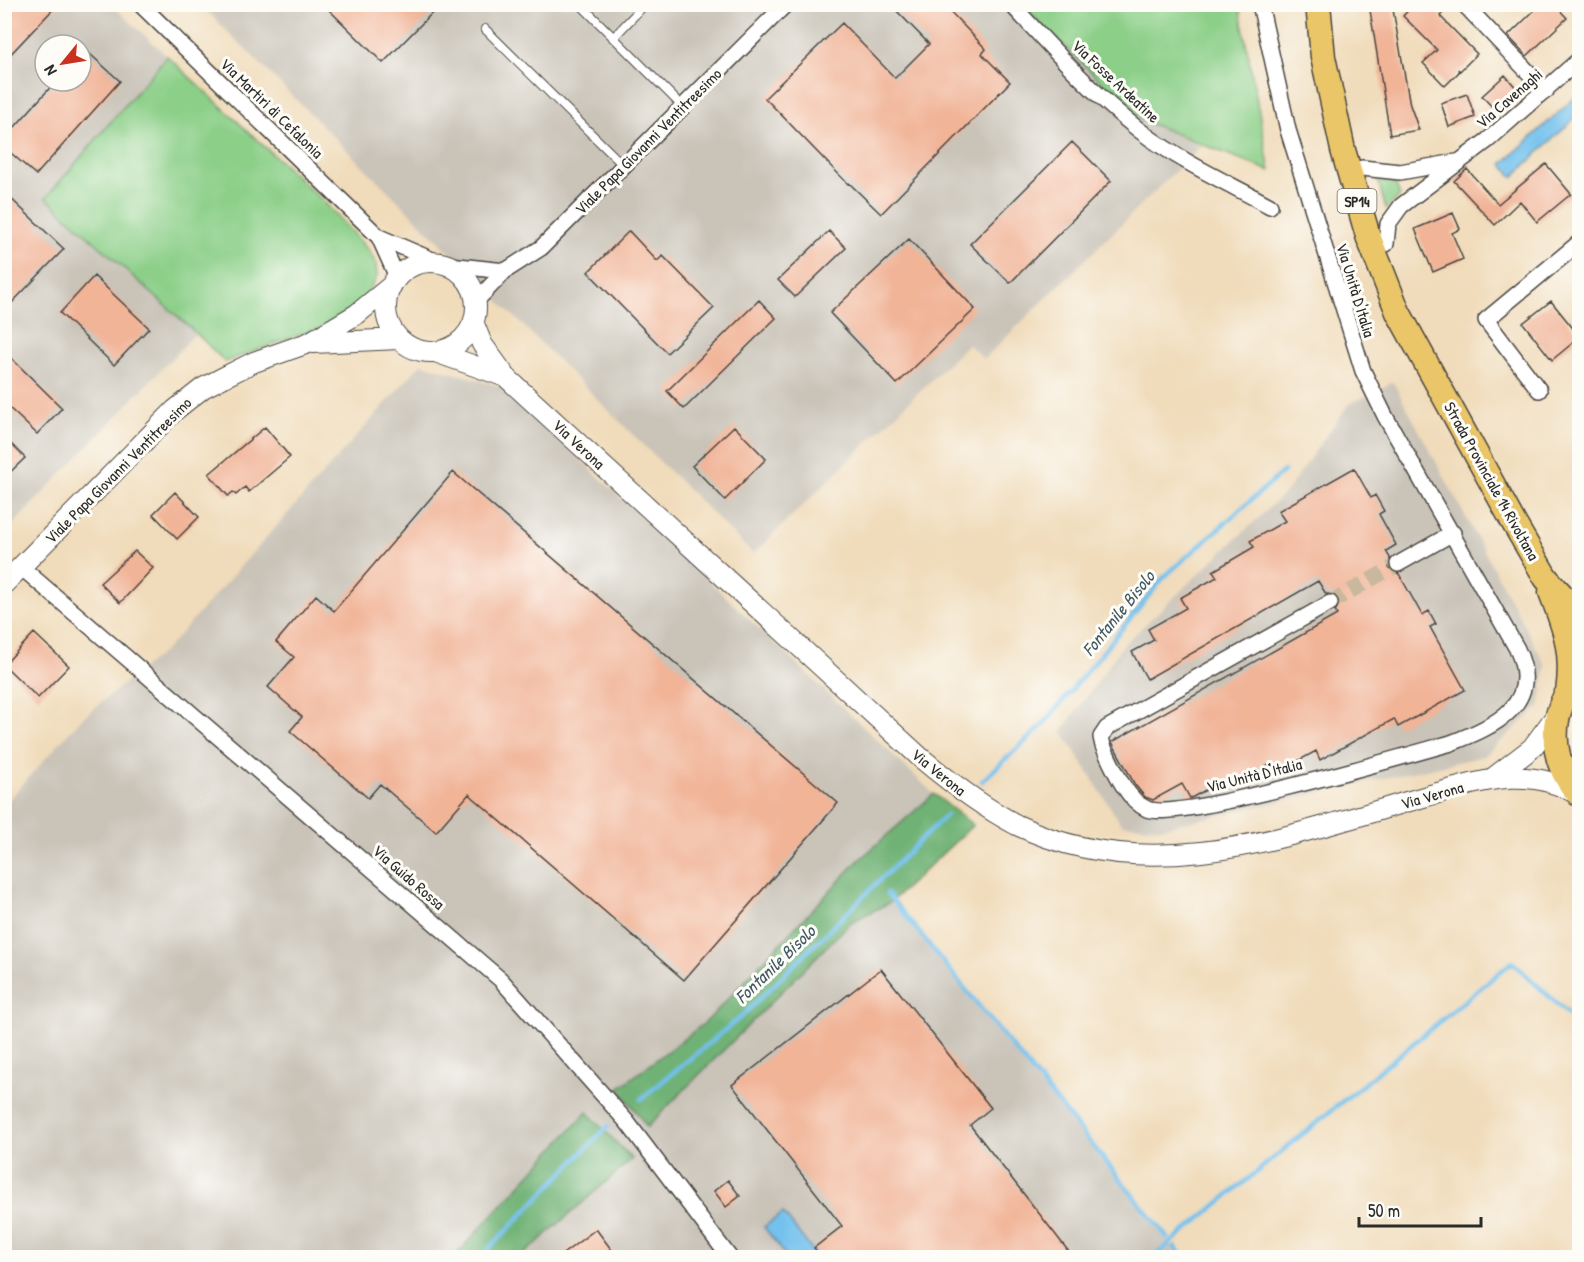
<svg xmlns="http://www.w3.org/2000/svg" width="1584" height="1262" font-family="'Patrick Hand',sans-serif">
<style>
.industrial{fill:#c9c3b8;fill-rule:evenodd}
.green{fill:#8bcf88;stroke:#5b7d5a;stroke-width:1.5}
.forest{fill:#70b274;stroke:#4e6e50;stroke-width:1.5}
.water{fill:#73c1ed;stroke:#4f768c;stroke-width:1.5}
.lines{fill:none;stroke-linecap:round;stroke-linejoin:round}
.stream{stroke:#73c1ed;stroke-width:4.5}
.building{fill:#f1b497}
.minor-tunnel{stroke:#c9b89d;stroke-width:15;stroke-dasharray:15 8;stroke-linecap:butt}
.service-casing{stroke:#494540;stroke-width:10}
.minor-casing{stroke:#494540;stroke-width:18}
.tertiary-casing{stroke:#494540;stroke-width:22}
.primary-casing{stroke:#494540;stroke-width:27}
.service{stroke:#fff;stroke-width:8}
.minor{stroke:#fff;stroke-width:15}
.tertiary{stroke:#fff;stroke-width:20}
.primary{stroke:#eac669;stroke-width:24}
.labels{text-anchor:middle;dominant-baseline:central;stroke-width:6;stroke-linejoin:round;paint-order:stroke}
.shield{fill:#fdfcf7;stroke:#6a6a68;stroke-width:1.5}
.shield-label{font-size:15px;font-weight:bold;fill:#2b2b2b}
.street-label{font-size:16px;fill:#2b2b2b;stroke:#fdfcf7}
.water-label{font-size:18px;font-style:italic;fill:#415865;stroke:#fdfcf7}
</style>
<rect width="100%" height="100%" fill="#fdfcf7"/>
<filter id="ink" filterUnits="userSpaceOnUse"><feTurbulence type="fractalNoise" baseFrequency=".0167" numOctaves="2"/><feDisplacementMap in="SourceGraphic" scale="12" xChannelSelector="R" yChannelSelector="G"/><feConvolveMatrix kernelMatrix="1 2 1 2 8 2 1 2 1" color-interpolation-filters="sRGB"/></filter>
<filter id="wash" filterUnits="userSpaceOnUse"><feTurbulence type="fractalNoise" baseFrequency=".008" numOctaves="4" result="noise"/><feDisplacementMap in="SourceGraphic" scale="24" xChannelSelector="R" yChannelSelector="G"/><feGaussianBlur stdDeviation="1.35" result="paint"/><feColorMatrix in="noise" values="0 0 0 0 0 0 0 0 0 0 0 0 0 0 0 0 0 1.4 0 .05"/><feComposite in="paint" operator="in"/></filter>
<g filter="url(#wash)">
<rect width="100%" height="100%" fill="#f0dbba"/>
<path class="industrial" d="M5 5H112L167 56 46 199 196 333 5 533ZM45 45H81V81H45Z
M201 5H1022L1141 120 1201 146 984 359 968 344 753 554Z
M421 364 504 387 934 794 858 861 1181 1257H521L632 1159 587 1113 454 1257 5 1258V804L82 718 167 649Z
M1393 382 1546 666 1539 707 1484 756 1161 828 1121 824 1062 731 1123 645 1287 491 1348 405Z"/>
<path class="green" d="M1022 5H1239L1270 171 1141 120Z
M167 56 325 203 369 251 376 264 377 276C367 302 329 330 301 334L225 362 196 333 46 198Z
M1378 181 1395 183 1400 196 1386 209Z"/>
<path class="forest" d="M934 794 973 825 891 902 851 922 647 1127 619 1088 706 1022 858 861Z
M587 1112 632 1159 521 1257H454Z"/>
<path class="water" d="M1579 94V114L1513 177 1502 164Z
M783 1213 816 1255 813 1257H787L764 1227Z"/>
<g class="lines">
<path class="stream" d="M982 781 1043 725 1164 577 1284 471
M887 893 1168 1238
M641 1099 742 1016 946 815
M1175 1247 1184 1258
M480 1258 608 1126
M1152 1258 1512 962 1580 1025"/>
</g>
<g id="blocks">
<path class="building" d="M4 4H58L4 61Z
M323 4H441L383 63Z
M890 4H943L986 49 982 54 1010 82 881 214 849 183 848 184 765 98 842 23 895 78 929 44Z
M1369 4H1392L1410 105 1419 130 1390 135Z
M1414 4H1451L1440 16 1477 54 1460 71 1458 69 1459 72 1445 86 1423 63 1437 50 1403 16Z
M1541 4H1554L1567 18 1527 56 1508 36Z
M81 46 120 81 36 175 4 147V139L56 81H81Z
M1505 75 1518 90 1495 110 1482 96Z
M1467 94 1475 117 1449 127 1441 103Z
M1072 142 1111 181 1010 283 970 244Z
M1546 164 1571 194 1537 222 1520 201 1495 225 1454 181 1467 169 1498 204Z
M4 192 64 249 4 311Z
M1453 213 1460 229 1452 233 1463 259 1433 272 1415 229Z
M629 231 657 261 663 256 714 308 667 353 588 272Z
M829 231 846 248 795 297 778 280Z
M909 239 975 309 897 384 830 313Z
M94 276 149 328 114 365 60 313Z
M759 300 776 318 684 409 667 391Z
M1551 301 1580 337 1552 360 1523 323Z
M4 351 62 408 37 434 4 403Z
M734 426 766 459 725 500 692 466Z
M265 427 290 457 249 492 245 487 236 495 233 492 228 496 209 474Z
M4 437 25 458 4 478Z
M1354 468 1371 498 1375 495 1384 511 1379 514 1396 545 1386 551 1390 558 1389 568 1399 574 1422 615 1429 611 1436 624 1430 627 1465 690 1398 727 1394 719 1320 760 1316 751 1276 773 1271 764 1231 786 1227 778 1193 797 1190 798 1182 784 1153 800 1145 797 1135 785 1112 742 1337 615 1335 611 1340 603 1335 595 1326 594 1318 581 1147 679 1132 652 1154 640 1148 629 1186 608 1180 598 1217 577 1213 571 1254 547 1250 541 1285 521 1278 511Z
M453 472 838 803 684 980 469 794 436 832 380 784 368 798 290 731 302 717 268 687 294 657 276 642 316 595 334 611Z
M175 492 199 517 177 539 153 514Z
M135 551 153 568 120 603 100 583Z
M34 633 69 666 38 698 4 665Z
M881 969 991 1108 970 1125 1073 1257H821L814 1248 842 1226 732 1085Z
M728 1180 740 1196 726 1207 714 1191Z
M596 1229 617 1257H559Z"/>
</g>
</g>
<g filter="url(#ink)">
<use href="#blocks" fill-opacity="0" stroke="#494540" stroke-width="1.5"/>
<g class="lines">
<path class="minor-tunnel" d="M1330 603 1398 564"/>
<defs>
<path id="service" d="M580 4 683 107
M485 29 624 166
M613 38 645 4"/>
<path id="minor" d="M140 4 379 237 397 277
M1011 4C1051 47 1092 93 1139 130 1179 161 1226 182 1270 206
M1260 4 1288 130 1363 371 1385 416 1517 649C1543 704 1494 727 1451 743 1405 756 1177 822 1147 809 1126 800 1112 765 1103 746L1101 737 1107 728 1330 603
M1464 4 1546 91
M1362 168 1400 172 1456 162
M379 237 437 262
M1386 244 1388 224 1401 206 1488 140 1580 59
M449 265 505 271
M476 301 505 271 541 248 786 4
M1539 390 1486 320 1580 242
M1398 564 1453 533
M21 567 501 980 627 1122 730 1258"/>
<path id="tertiary" d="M386 307a45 45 0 1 1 90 0a45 45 0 1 1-90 0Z
M474 324 482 344 506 377 921 758C951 783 982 807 1017 825 1152 890 1294 834 1427 796 1479 782 1529 763 1580 796
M313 343 399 339
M438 353 506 377
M4 584 175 410 203 388 224 377 254 362 308 343 357 314 391 286
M1493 778 1532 748 1558 713"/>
<path id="primary" d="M1318 4 1323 57 1343 150 1368 236 1398 312 1515 525 1546 578 1580 615
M1551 592C1565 629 1574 651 1568 692
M1580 677C1547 710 1548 761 1580 795"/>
</defs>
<use href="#service" class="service-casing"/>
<use href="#minor" class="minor-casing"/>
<use href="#tertiary" class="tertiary-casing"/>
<use href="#primary" class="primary-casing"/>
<use href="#service" class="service"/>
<use href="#minor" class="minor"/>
<use href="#tertiary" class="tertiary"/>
<use href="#primary" class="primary"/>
</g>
</g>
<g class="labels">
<rect class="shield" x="1337.5" y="189" width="39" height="24" rx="4.5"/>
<g class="shield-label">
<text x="1357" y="201">SP14</text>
</g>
<g class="street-label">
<text transform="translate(1116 81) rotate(43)">Via Fosse Ardeatine</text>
<text transform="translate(1509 98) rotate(-41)">Via Cavenaghi</text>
<text transform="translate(272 108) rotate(44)">Via Martiri di Cefalonia</text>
<text transform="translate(648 141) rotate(-45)">Viale Papa Giovanni Ventitreesimo</text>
<text transform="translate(1356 290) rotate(73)">Via Unità D'Italia</text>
<text transform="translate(579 444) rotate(43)">Via Verona</text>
<text transform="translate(118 470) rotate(-45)">Viale Papa Giovanni Ventitreesimo</text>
<text transform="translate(1492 481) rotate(61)">Strada Provinciale 14 Rivoltana</text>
<text transform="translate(939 772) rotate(39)">Via Verona</text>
<text transform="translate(1254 775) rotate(-14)">Via Unità D'Italia</text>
<text transform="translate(1432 795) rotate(-16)">Via Verona</text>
<text transform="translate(409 877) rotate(41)">Via Guido Rossa</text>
</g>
<g class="water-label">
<text transform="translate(1118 613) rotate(-51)">Fontanile Bisolo</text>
<text transform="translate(775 964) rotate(-44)">Fontanile Bisolo</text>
</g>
</g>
<rect width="1584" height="1262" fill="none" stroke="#fdfcf7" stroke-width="24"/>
<g transform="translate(63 63) rotate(240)"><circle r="28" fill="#fdfcf7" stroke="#a9a8a5" stroke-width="1.5"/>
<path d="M0-4.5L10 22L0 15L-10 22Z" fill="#c8321e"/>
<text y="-9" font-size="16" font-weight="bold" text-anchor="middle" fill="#2b2b2b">N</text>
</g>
<path d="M1359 1217v9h122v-9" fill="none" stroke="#2b2b2b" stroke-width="3"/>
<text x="1368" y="1217" font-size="18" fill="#2b2b2b" stroke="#fdfcf7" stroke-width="4.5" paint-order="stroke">50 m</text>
</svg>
